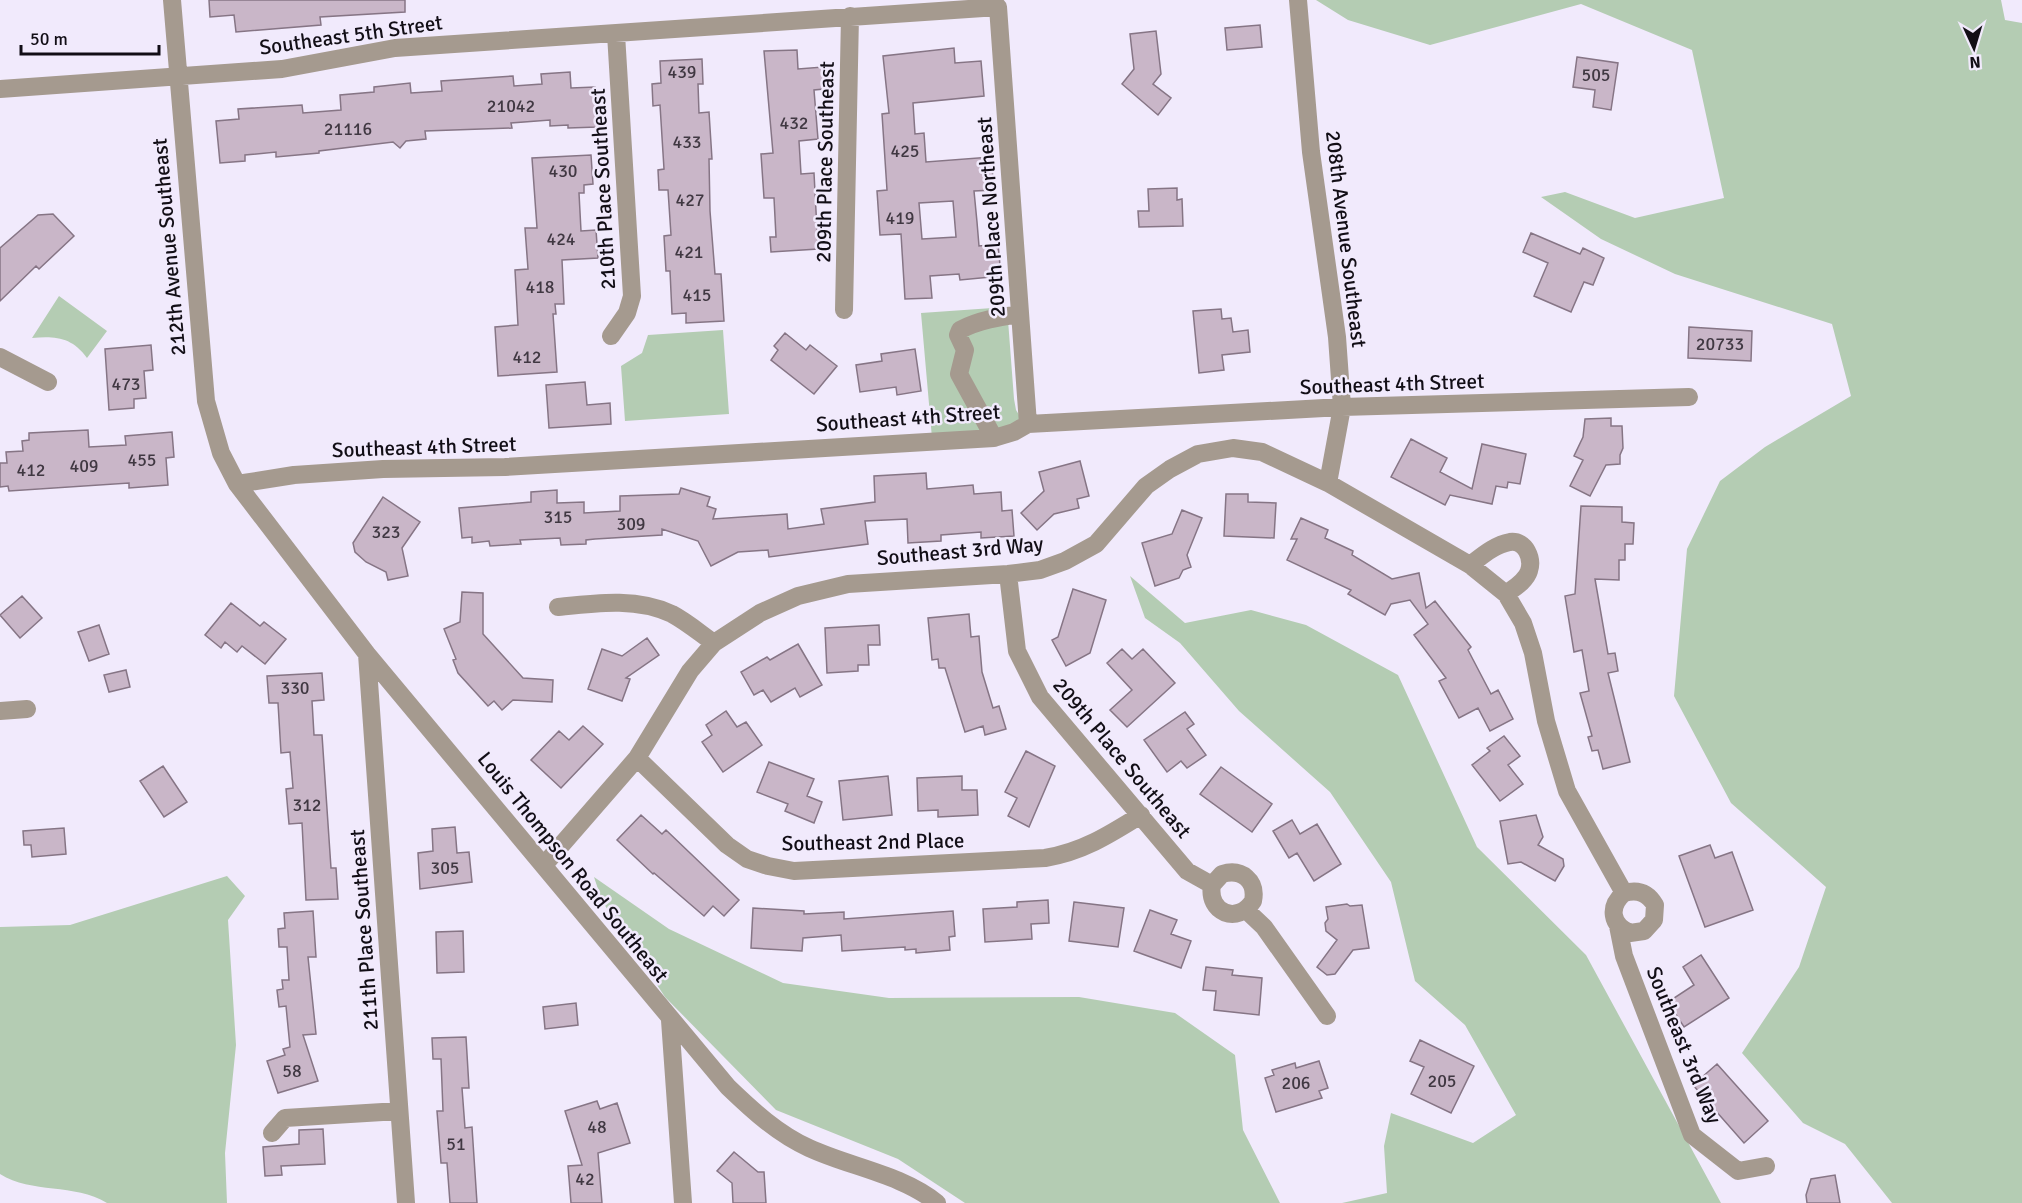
<svg xmlns="http://www.w3.org/2000/svg" width="2022" height="1203" font-family="Signika,sans-serif">
<style>
.green{fill:#b4ccb3}
.building{fill:#c9b6c8;stroke:#867585;stroke-width:1.5;fill-rule:evenodd}
.lines{fill:none;stroke-linecap:round;stroke-linejoin:round}
.minor{stroke:#a59a8f;stroke-width:18}
.labels{text-anchor:middle;dominant-baseline:central;stroke-width:5;stroke-linejoin:round;paint-order:stroke}
.number-label{font-size:18px;fill:#403842}
.street-label{font-size:21px;fill:#120e16;stroke:#f1eafc}
</style>
<rect width="100%" height="100%" fill="#f1eafc"/>
<path class="green" d="M1316 0H2001L2005 20 2022 23V1203H1892L1845 1144 1803 1123 1742 1053 1799 967 1826 887 1731 803 1674 696 1687 549 1720 481 1765 447 1851 396 1832 324 1675 274 1601 239 1541 197 1565 192 1635 218 1724 198 1692 50 1581 4 1430 45 1348 20Z
M59 296 107 331 87 358C72 337 55 336 32 338Z
M1007 307 1014 399 1016 410 1021 418 1010 427 932 438 921 313Z
M723 330 729 414 625 421 621 366 642 353 648 335Z
M1130 576 1185 623 1251 610 1306 625 1398 675 1477 847 1586 955 1721 1203H1342L1387 1193 1384 1146 1391 1113 1473 1143 1516 1115 1465 1025 1415 981 1391 882 1330 792 1239 711 1180 643 1145 618Z
M227 876 245 896 228 920 236 1045 225 1153 227 1203H107C74 1183 32 1194 0 1174V927L70 925Z
M594 877 669 929 783 983 889 998 1079 997 1175 1013 1235 1055 1243 1130 1280 1203H965L898 1159 776 1110 665 997 602 901Z"/>
<path class="building" d="M209 0H405V12L320 17 321 25 236 32 234 15 210 17Z
M1260 25 1262 47 1227 50 1225 28Z
M1156 31 1161 74 1153 84 1171 98 1158 115 1122 84 1134 69 1130 34Z
M954 48 955 63 981 61 984 96 913 103 915 134 924 133 926 162 991 157 994 190 974 191 977 222 979 246 998 244 1001 276 960 280 959 274 930 276 932 298 905 299 901 234 880 235 877 191 887 190 882 114 889 113 883 56ZM953 201 956 237 922 239 919 203Z
M797 50 798 69 823 67 824 89 814 90 818 139 799 141 801 174 814 173 818 249 771 252 770 237H776L774 198H764L761 154 773 153 764 51Z
M1577 57 1618 63 1611 110 1593 107 1595 90 1573 87Z
M702 59 703 84H698L699 113 709 112 712 159H709L710 211 715 274H721L724 321 686 323V313L672 314 670 271H666L664 236 671 235 668 190H659L658 170 664 169 660 105 653 106 652 84 661 83 660 61Z
M570 72 571 88 595 87 598 127 568 128V125L550 126V120L511 123 512 128 425 131 426 139 406 141 400 148 393 142 319 151V153L276 157V152L245 155V161L220 163 216 121 239 119 238 109 302 105 303 113 341 110 340 95 374 92V87L410 83 411 93 442 91 441 81 513 76 514 86 542 84 541 74Z
M591 155 593 184 584 185V193H579L581 231 596 230 598 258 562 260 564 304H555L556 314H553L557 372 498 376 495 327 518 325 515 270 528 269 525 228H537L532 158Z
M1177 188V200L1182 199 1183 226 1139 227 1138 211H1149L1148 189Z
M53 214 74 236 39 269 36 266 0 301V248L38 215Z
M1531 233 1580 254 1583 248 1604 258 1593 285 1584 282 1571 312 1534 296 1548 263 1523 252Z
M1221 309 1222 319 1231 318 1233 332 1248 330 1250 352 1222 355 1224 370 1199 373 1193 311Z
M1689 327 1752 331 1751 361 1688 358Z
M785 333 806 350 810 345 837 366 814 394 771 360 778 350 774 346Z
M151 345 153 370 144 371 146 398 134 399V408L109 410 105 349Z
M915 349 921 391 897 395 896 387 860 392 856 365 882 361 881 354Z
M585 382 587 405 610 403 611 424 549 428 546 385Z
M1611 418V426H1622L1623 448 1620 455V464L1606 465 1590 496 1570 486 1583 460 1574 456 1583 437 1585 419Z
M88 430 89 447 126 445 125 436 172 432 174 457 166 458 168 485 129 488V483L9 491 8 486 0 487V463H7L6 452 23 451 22 441 29 440V433Z
M1411 439 1447 458 1440 472 1472 489 1482 444 1526 454 1520 484 1508 482 1507 488 1496 486 1492 504 1450 495 1445 505 1391 477Z
M1080 461 1089 496 1077 499 1079 508 1054 514 1037 530 1021 513 1044 491 1039 472Z
M926 473 927 489 973 485 974 494 1001 492 1002 511 1012 510 1014 536 981 538V532L941 535V541L908 543 907 519 865 521 868 544 769 557 768 550 738 552 711 566 698 541 662 529V535L595 539 586 540V544L561 545 560 538 520 540 521 544 490 546 489 541 472 543V537L462 538 459 508 531 502V492L557 490V503L584 502V513L620 511V496L679 494 681 488 710 497 707 506 716 509 713 519 787 514 788 529 824 524 821 509 875 502 874 476Z
M1226 494H1248V502L1276 503 1274 538 1224 536Z
M383 497 420 522 402 548 408 576 388 580 386 572 366 562 355 552 353 543Z
M1581 506 1622 507V522L1634 523 1633 544H1625V560H1619V580L1595 579 1608 654 1615 653 1618 671 1608 673 1630 762 1603 769 1598 750 1592 751 1588 737 1592 736 1580 693 1589 691 1582 650 1574 652 1565 596 1575 594Z
M1182 510 1202 518 1187 555 1191 567 1183 570 1179 578 1155 586 1142 543 1172 534Z
M1301 518 1328 530 1325 538 1353 551 1352 555 1392 579 1419 573 1426 608 1435 601 1471 647 1468 650 1491 694 1498 690 1513 719 1490 731 1478 708 1459 718 1439 681 1446 678 1414 635 1428 624 1410 600 1391 604 1385 615 1348 594 1351 590 1287 560 1297 539H1291Z
M1073 589 1106 600 1090 653 1066 666 1052 640 1058 637Z
M462 592 483 593V634L523 678 553 680 552 702 513 700 502 710 494 701 488 706 458 673 453 660 456 659 444 629 460 622Z
M22 596 42 618 20 638 0 615Z
M231 603 260 626 264 622 286 639 265 664 242 646 237 652 225 642 221 648 205 635Z
M969 614 971 637 979 636 982 672 993 708 999 706 1006 729 985 735 983 726 965 732 945 668H939L938 659 932 660 928 618Z
M99 625 109 654 89 661 78 632Z
M879 625 880 645H868L869 665H858V671L827 673 825 628Z
M647 638 659 655 626 678 630 679 622 701 588 689 602 649 622 656Z
M798 644 822 685 800 697 795 688 771 702 763 690 754 695 741 672 767 657 770 660Z
M1122 649 1132 659 1143 649 1175 683 1127 727 1110 710 1132 690 1107 663Z
M126 670 130 687 109 692 104 675Z
M322 673 324 700 312 701 314 735H322L331 868H336L338 899 306 900 302 823 289 824 286 789 293 788 290 752 281 753 278 703H269L267 676Z
M726 711 737 727 746 722 762 745 723 772 702 742 712 735 706 725Z
M1185 712 1194 724 1187 729 1206 755 1187 768 1181 761 1167 772 1144 740Z
M583 726 603 744 561 788 531 760 559 731 569 740Z
M1504 736 1520 756 1508 765 1523 784 1500 801 1472 765 1490 751 1487 748Z
M1026 751 1055 766 1029 827 1008 816 1017 798 1005 792Z
M769 762 814 779 807 796 822 802 814 823 785 811 788 804 757 792Z
M163 766 187 802 164 817 140 781Z
M1221 767 1272 804 1252 832 1200 794Z
M888 776 892 815 843 820 839 781Z
M962 776V790H977L978 815 938 817V810L918 811 917 778Z
M641 815 662 834 666 830 739 900 724 916 713 906 704 916 654 873 653 874 617 840Z
M1536 815 1543 837 1538 845 1563 859 1564 866 1555 881 1521 862 1508 864 1500 821Z
M1292 820 1300 834 1317 824 1341 864 1314 881 1297 853 1289 858 1273 831Z
M455 827 457 853 469 852 472 882 420 889 418 853 433 851 432 829Z
M64 828 66 854 32 857 31 845H24L23 831Z
M1710 845 1715 858 1732 852 1753 910 1705 927 1679 856Z
M1048 900 1049 923 1031 924 1032 939 985 942 983 909 1017 907V902Z
M1074 902 1124 908 1118 947 1069 941Z
M1347 904 1350 906 1362 905 1369 948 1353 950 1335 974 1327 975 1317 967 1337 940 1326 931 1325 923 1328 919 1326 907Z
M753 908 804 911V914L844 912V919L953 911 955 936 949 937 950 950 916 953V949L905 950V947L842 951 841 935 803 938 802 951 751 948Z
M1150 910 1177 920 1171 934 1191 941 1181 968 1134 951Z
M313 911 316 957H308L316 1034 303 1035 318 1081 278 1093 267 1061 285 1055 283 1049 290 1047 286 1006 279 1007 277 990 283 989 282 980H289L287 947H279L278 929 285 928 284 913Z
M463 931 464 972 437 973 436 932Z
M1701 955 1729 998 1684 1027 1668 1002 1694 985 1683 967Z
M1206 967 1233 970 1232 975 1262 978 1259 1015 1214 1010 1216 991 1203 990Z
M576 1003 578 1025 545 1029 543 1007Z
M466 1037 469 1088H462L465 1128 472 1127 477 1203H450L447 1163H441L437 1111H443L441 1059H433L432 1038Z
M1420 1040 1474 1066 1451 1113 1411 1094 1424 1067 1410 1061Z
M1319 1061 1328 1088 1319 1091 1322 1098 1276 1112 1265 1078 1274 1075 1272 1070 1295 1063 1296 1068Z
M1717 1064 1768 1121 1744 1143 1693 1085Z
M597 1101 600 1109 617 1103 630 1143 598 1153 602 1203H571L568 1166 582 1165 565 1111Z
M323 1129 325 1164 281 1166 282 1175 265 1176 263 1147 299 1144V1130Z
M734 1152 758 1172H764L766 1203H733L732 1183 717 1171Z
M1835 1175 1840 1203H1807L1806 1195 1811 1179Z"/>
<g class="lines">
<path class="minor" d="M172 0 206 401 221 453 237 484 367 654 728 1087C753 1111 778 1134 809 1148 850 1167 901 1174 937 1203
M1298 0 1311 152 1337 337 1342 407 1328 483
M0 89 282 69 395 48 998 7 1028 424
M844 310 850 16
M611 336 627 313 632 296 616 34
M0 357 48 382
M994 438 959 374 965 350 958 335 960 330C979 320 999 317 1020 314
M237 484 294 475 383 469 505 467 994 438 1014 432 1028 424 1342 407 1689 397
M1470 565C1482 556 1494 545 1510 542 1526 540 1533 559 1529 571 1526 581 1514 588 1506 594
M1008 574 1017 651 1040 697 1187 871 1212 885C1207 913 1238 925 1253 901 1257 881 1242 868 1222 874L1212 885
M558 607C595 603 637 597 672 614 687 622 701 634 714 643
M367 654 406 1203
M0 711 27 709
M637 758 727 845 747 859 768 866 794 871 1045 858C1082 852 1109 835 1141 815
M544 865 637 758 690 671 714 643 760 613 798 596 848 584 1008 574 1040 570 1065 561 1096 544 1146 486 1170 469 1198 454 1233 448 1262 452 1328 483 1470 565 1506 594 1523 623 1533 653 1546 721 1567 791 1624 893C1608 907 1611 925 1630 933L1644 931 1654 920 1655 905C1648 893 1638 889 1624 893
M1246 910 1264 927 1327 1016
M1618 926 1624 956 1692 1135 1738 1171 1766 1166
M670 1020 683 1203
M272 1133 285 1118 399 1111"/>
</g>
<g class="labels">
<g class="number-label">
<text x="682" y="72">439</text>
<text x="1596" y="75">505</text>
<text x="511" y="106">21042</text>
<text x="794" y="123">432</text>
<text x="348" y="129">21116</text>
<text x="687" y="142">433</text>
<text x="905" y="151">425</text>
<text x="563" y="171">430</text>
<text x="690" y="200">427</text>
<text x="900" y="218">419</text>
<text x="561" y="239">424</text>
<text x="689" y="252">421</text>
<text x="540" y="287">418</text>
<text x="697" y="295">415</text>
<text x="1720" y="344">20733</text>
<text x="527" y="357">412</text>
<text x="126" y="384">473</text>
<text x="142" y="460">455</text>
<text x="84" y="466">409</text>
<text x="31" y="470">412</text>
<text x="558" y="517">315</text>
<text x="631" y="524">309</text>
<text x="386" y="532">323</text>
<text x="295" y="688">330</text>
<text x="307" y="805">312</text>
<text x="445" y="868">305</text>
<text x="292" y="1071">58</text>
<text x="1442" y="1081">205</text>
<text x="1296" y="1083">206</text>
<text x="597" y="1127">48</text>
<text x="456" y="1144">51</text>
<text x="585" y="1179">42</text>
</g>
<g class="street-label">
<text transform="translate(351 35) rotate(-8)">Southeast 5th Street</text>
<text transform="translate(825 162) rotate(-89)">209th Place Southeast</text>
<text transform="translate(603 189) rotate(-93)">210th Place Southeast</text>
<text transform="translate(991 217) rotate(-94)">209th Place Northeast</text>
<text transform="translate(1346 239) rotate(83)">208th Avenue Southeast</text>
<text transform="translate(169 247) rotate(-95)">212th Avenue Southeast</text>
<text transform="translate(1392 384) rotate(-2)">Southeast 4th Street</text>
<text transform="translate(908 418) rotate(-4)">Southeast 4th Street</text>
<text transform="translate(424 447) rotate(-2)">Southeast 4th Street</text>
<text transform="translate(960 551) rotate(-5)">Southeast 3rd Way</text>
<text transform="translate(1122 758) rotate(50)">209th Place Southeast</text>
<text transform="translate(873 842) rotate(-1)">Southeast 2nd Place</text>
<text transform="translate(573 867) rotate(51)">Louis Thompson Road Southeast</text>
<text transform="translate(364 930) rotate(-94)">211th Place Southeast</text>
<text transform="translate(1684 1045) rotate(68)">Southeast 3rd Way</text>
</g>
</g>
<g transform="translate(1974 48) rotate(176)" stroke="#f1eafc" stroke-width="4.5" paint-order="stroke">
<path d="M0-4.5L10 22L0 15L-10 22Z" fill="#120e16"/>
<text y="-9" font-size="16" font-weight="bold" text-anchor="middle" fill="#120e16">N</text>
</g>
<path d="M21 45v9h138v-9" fill="none" stroke="#120e16" stroke-width="3"/>
<text x="30" y="45" font-size="18" fill="#120e16" stroke="#f1eafc" stroke-width="4.5" paint-order="stroke">50 m</text>
</svg>
